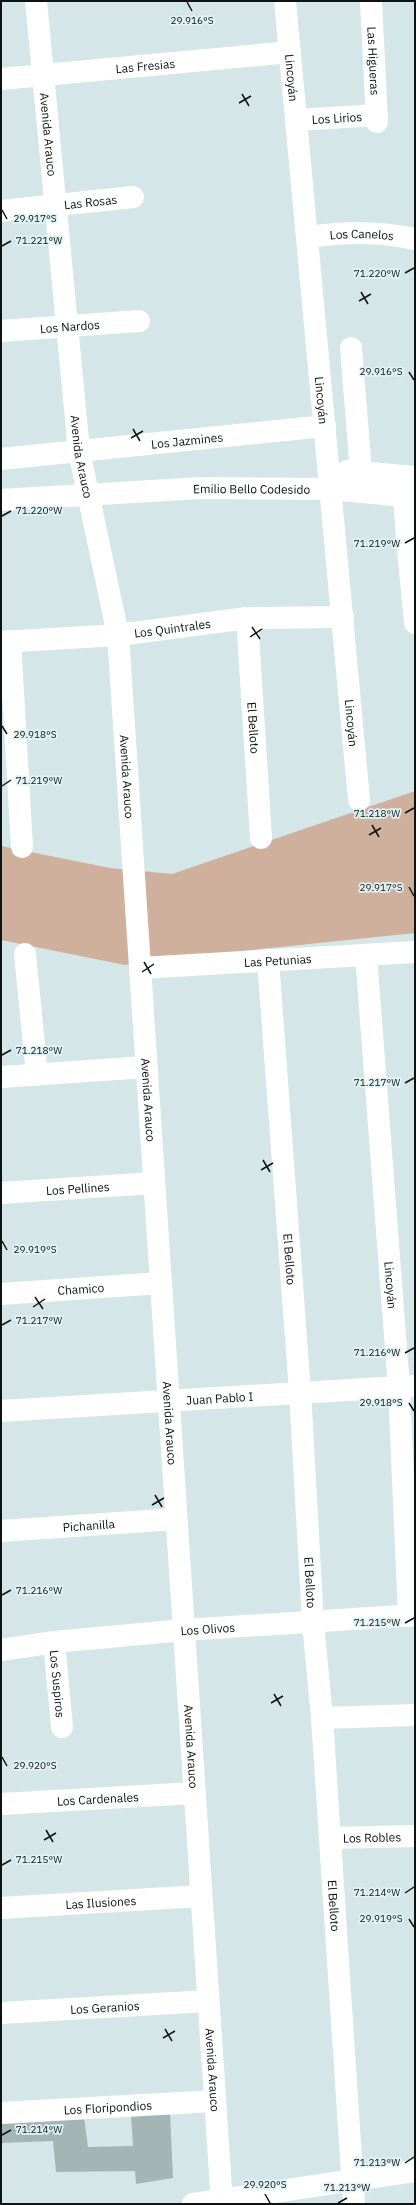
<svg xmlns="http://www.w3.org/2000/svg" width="416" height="2205" font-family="'IBM Plex Sans',sans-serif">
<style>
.green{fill:#cfb09d}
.building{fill:#a4b5b6}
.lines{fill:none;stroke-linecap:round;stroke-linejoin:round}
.minor{stroke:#fff;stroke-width:22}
.ticks{fill:none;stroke:#0d1314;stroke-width:1.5}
.labels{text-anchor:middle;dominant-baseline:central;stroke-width:3.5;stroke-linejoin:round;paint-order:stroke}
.street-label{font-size:12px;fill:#0d1314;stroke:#e2f3f5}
.ticks-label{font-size:10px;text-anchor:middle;fill:#0d1314;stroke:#e2f3f5;stroke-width:3.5;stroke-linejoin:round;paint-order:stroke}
</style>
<rect width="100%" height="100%" fill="#d5e6e8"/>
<path class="green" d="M415 791V933L174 958 125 965 1 940V846L110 868 172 874Z"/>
<path class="building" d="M170 2113 173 2178 136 2184 135 2171 56 2172 53 2141 1 2143V2123L84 2117 88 2147 133 2146 131 2115Z"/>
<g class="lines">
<g class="minor">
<path id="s1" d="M36 1 79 451 118 635 222 2204"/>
<path id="s2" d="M285 1 359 800"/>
<path id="s3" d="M371 1 377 122"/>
<path id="s4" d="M1 79 290 52"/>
<path id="s5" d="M296 120 377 115"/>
<path id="s6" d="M1 211 133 197"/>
<path id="s7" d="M308 237C347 232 376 231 415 239"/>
<path id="s8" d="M1 331 139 321"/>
<path d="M351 348 361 472"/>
<path id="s9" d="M1 459 325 426"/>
<path d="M347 471 415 477"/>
<path d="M404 496 407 539"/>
<path id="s10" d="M1 500 201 488 331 489 415 497"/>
<path d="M415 539H407L415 623"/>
<path id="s11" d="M247 618 261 838"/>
<path d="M10 641 22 847"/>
<path id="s12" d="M1 642 118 635 247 618 343 617"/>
<path d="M25 954 37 1075"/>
<path id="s13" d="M366 955 399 1388 409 1616"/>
<path id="s14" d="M268 960 300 1392 313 1622 322 1718 354 2204"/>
<path id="s15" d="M140 968 415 952"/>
<path d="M1 1077 146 1067"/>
<path id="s16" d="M1 1193 154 1183"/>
<path id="s17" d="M1 1294 161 1283"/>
<path id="s18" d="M1 1411 415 1386"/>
<path id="s19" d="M1 1531 176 1519"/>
<path id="s20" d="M54 1642 62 1727"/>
<path id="s21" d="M1 1650 54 1642 184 1630 415 1615"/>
<path d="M322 1718 415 1715"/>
<path id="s22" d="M1 1804 195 1793"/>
<path id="s23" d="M330 1838 415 1836"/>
<path id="s24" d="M1 1908 201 1896"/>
<path id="s25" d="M1 2013 208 2001"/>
<path id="s26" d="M1 2113 215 2101"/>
<path d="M193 2204 415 2171"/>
</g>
</g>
<path class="ticks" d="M187 2 192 11M242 94 249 106M239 103 251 96M2 210 7 219M2 246 11 241M405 273 414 268M361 292 368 304M359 301 371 294M409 372 414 380M133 429 140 441M131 438 143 431M2 516 11 511M405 543 414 538M252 627 260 639M250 637 262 629M2 726 7 734M2 786 11 780M405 813 414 808M372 825 379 837M369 835 381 828M409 887 414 896M144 962 151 974M142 972 154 964M2 1055 11 1050M405 1083 414 1078M263 1160 270 1172M261 1170 273 1163M2 1241 7 1250M35 1297 43 1309M33 1307 45 1299M2 1325 11 1320M405 1353 414 1348M409 1403 414 1411M155 1495 162 1507M152 1505 164 1498M2 1595 11 1590M405 1623 414 1618M274 1694 281 1706M271 1703 283 1696M2 1757 7 1766M46 1830 53 1842M44 1840 56 1833M2 1865 11 1860M405 1893 414 1887M409 1919 414 1927M165 2029 172 2041M163 2038 175 2031M2 2135 11 2130M405 2163 414 2157M265 2194 270 2203M338 2203 347 2198"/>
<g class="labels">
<g class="street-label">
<text stroke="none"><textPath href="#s3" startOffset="60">Las Higueras</textPath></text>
<text stroke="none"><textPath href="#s4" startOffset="145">Las Fresias</textPath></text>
<text stroke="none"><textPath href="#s2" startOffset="77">Lincoyán</textPath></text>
<text stroke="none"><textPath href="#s5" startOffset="41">Los Lirios</textPath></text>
<text stroke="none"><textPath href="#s1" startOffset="134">Avenida Arauco</textPath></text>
<text stroke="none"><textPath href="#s6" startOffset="90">Las Rosas</textPath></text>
<text stroke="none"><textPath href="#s7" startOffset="54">Los Canelos</textPath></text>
<text stroke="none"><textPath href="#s8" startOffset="69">Los Nardos</textPath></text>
<text stroke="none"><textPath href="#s2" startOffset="401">Lincoyán</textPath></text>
<text stroke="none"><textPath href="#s9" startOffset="187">Los Jazmines</textPath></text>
<text stroke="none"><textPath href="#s1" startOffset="458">Avenida Arauco</textPath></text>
<text stroke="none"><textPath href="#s10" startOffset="251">Emilio Bello Codesido</textPath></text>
<text stroke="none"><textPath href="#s12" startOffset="172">Los Quintrales</textPath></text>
<text stroke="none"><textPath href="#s2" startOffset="725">Lincoyán</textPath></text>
<text stroke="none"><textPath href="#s11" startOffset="110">El Belloto</textPath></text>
<text stroke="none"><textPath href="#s1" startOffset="782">Avenida Arauco</textPath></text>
<text stroke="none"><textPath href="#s15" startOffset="138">Las Petunias</textPath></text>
<text stroke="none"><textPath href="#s1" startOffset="1106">Avenida Arauco</textPath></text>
<text stroke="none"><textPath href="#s16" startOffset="77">Los Pellines</textPath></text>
<text stroke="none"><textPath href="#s14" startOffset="300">El Belloto</textPath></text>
<text stroke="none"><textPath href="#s13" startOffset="331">Lincoyán</textPath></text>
<text stroke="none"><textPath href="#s17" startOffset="80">Chamico</textPath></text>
<text stroke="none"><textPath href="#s18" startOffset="219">Juan Pablo I</textPath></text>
<text stroke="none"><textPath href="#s1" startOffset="1430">Avenida Arauco</textPath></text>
<text stroke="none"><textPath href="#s19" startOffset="88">Pichanilla</textPath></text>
<text stroke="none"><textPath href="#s14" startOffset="624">El Belloto</textPath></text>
<text stroke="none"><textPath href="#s21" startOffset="208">Los Olivos</textPath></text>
<text stroke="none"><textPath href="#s20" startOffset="42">Los Suspiros</textPath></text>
<text stroke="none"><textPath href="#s1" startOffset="1754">Avenida Arauco</textPath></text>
<text stroke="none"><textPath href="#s22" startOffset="97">Los Cardenales</textPath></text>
<text stroke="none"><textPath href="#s23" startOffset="42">Los Robles</textPath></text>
<text stroke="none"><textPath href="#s24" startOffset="100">Las Ilusiones</textPath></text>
<text stroke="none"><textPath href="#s14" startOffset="948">El Belloto</textPath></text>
<text stroke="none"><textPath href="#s25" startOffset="104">Los Geranios</textPath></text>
<text stroke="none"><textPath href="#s1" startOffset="2078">Avenida Arauco</textPath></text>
<text stroke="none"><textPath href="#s26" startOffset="107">Los Floripondios</textPath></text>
</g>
</g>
<g class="ticks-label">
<text x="192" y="24">29.916°S</text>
<text x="35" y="222">29.917°S</text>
<text x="39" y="244">71.221°W</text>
<text x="377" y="277">71.220°W</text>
<text x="381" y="375">29.916°S</text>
<text x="39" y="514">71.220°W</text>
<text x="377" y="547">71.219°W</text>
<text x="35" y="738">29.918°S</text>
<text x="39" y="784">71.219°W</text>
<text x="377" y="817">71.218°W</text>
<text x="381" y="891">29.917°S</text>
<text x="39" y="1054">71.218°W</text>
<text x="377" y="1086">71.217°W</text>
<text x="35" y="1253">29.919°S</text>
<text x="39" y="1324">71.217°W</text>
<text x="377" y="1356">71.216°W</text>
<text x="381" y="1406">29.918°S</text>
<text x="39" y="1594">71.216°W</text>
<text x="377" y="1626">71.215°W</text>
<text x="35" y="1769">29.920°S</text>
<text x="39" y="1863">71.215°W</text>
<text x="377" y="1896">71.214°W</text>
<text x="381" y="1922">29.919°S</text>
<text x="39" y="2133">71.214°W</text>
<text x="377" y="2166">71.213°W</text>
<text x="265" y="2188">29.920°S</text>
<text x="347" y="2191">71.213°W</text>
</g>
<rect width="416" height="2205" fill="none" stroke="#0d1314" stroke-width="4"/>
</svg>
